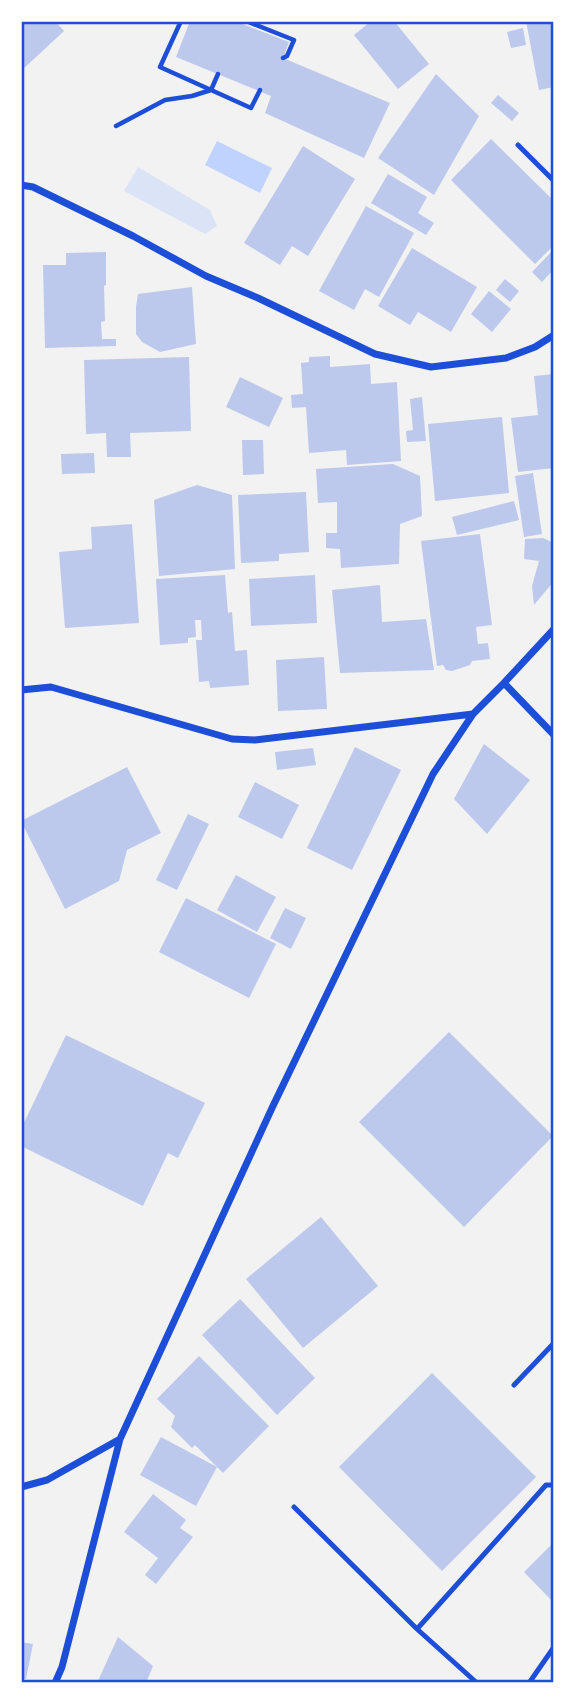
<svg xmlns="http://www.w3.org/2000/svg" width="575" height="1704" font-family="Quicksand,sans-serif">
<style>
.green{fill:#dbe4f7}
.water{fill:#bfd3fe}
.building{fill:#bdc9ec}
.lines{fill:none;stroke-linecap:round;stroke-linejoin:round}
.path{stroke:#1d4ed8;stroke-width:4.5}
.service{stroke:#1d4ed8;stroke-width:5}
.minor{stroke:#1d4ed8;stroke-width:7}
.neatline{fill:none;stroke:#1d4ed8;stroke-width:2.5}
</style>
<rect width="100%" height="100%" fill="#f2f2f2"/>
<path class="green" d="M138 167 210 210 217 226 205 234 124 191Z"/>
<path class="water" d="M217 141 272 168 260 193 205 165Z"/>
<path class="building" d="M21 21H55L64 31 21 71Z
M190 21H235L289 42 283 58 390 103 364 158 265 113 271 96 176 57Z
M371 21H394L429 64 398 89 354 35Z
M526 21H554V87L539 90Z
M523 28 526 45 511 48 507 32Z
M436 74 479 116 434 195 378 158Z
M498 95 519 113 512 121 491 103Z
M491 139 554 201V245L535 264 451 180Z
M303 146 355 179 308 256 292 246 280 265 244 243Z
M388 174 427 197 418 213 434 223 426 235 371 203Z
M366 206 414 233 379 297 365 289 354 310 319 291Z
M412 248 477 287 451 332 418 312 410 325 378 306Z
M554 249V269L542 282 532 272Z
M106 252V285L104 286 105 321 101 322 102 339H116V346L45 348 43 265H66V253Z
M505 279 519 291 510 302 496 290Z
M192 287 196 344 160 352 142 342 136 334V307L138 294Z
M489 291 511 309 492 332 471 314Z
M330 356V367L370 364 371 384 397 382 401 461 347 465 346 450 309 453 306 407 292 408 291 395 303 394 301 363 309 362V357Z
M189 357 191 431 130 433 131 457H107L106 433 86 434 84 360Z
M554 374V468L518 472 511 418 538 415 534 376Z
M240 377 283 398 269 427 226 407Z
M422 397 426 441 407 442 406 431 413 430 410 399Z
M502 417 509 493 435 501 428 424Z
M242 440H263L264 474 243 475Z
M94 453 95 473 62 474 61 454Z
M393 464 420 476 422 516 400 524 399 564 341 568 340 549 326 548V533H337V502L318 503 316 469Z
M533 473 542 534 524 537 515 476Z
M197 485 232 495 235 569 159 576 154 500Z
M306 492 309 552 279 554V561L241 563 238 495Z
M514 501 519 520 457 535 452 517Z
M132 524 139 623 65 628 59 552 92 549 91 527Z
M480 534 492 625 476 627 478 644 488 643 490 659 472 661 470 665 452 671 446 670 443 665 437 666 421 541Z
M543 538 554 543V581L534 605 532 586 539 561 524 559 525 539Z
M225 575 228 613 232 612 235 651 247 650 249 685 210 688 209 681 199 682 196 640H202L201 620H195L196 637 188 638V643L160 645 156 579Z
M315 575 317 623 251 626 249 579Z
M380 585 382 622 426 619 434 670 340 673 332 590Z
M324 657 327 709 278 711 276 660Z
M484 744 530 780 487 834 454 799Z
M355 747 401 770 352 870 307 848Z
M313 748 316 765 277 770 275 752Z
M127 767 161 833 127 850 119 881 65 909 21 821Z
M255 782 299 805 282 839 238 817Z
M188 814 209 824 177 890 156 880Z
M236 875 276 897 257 932 217 910Z
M186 898 276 944 249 998 159 952Z
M285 908 306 918 291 949 270 938Z
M449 1032 553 1136 464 1227 359 1122Z
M66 1035 205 1103 178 1158 168 1153 143 1206 21 1146V1129Z
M321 1217 378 1286 303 1348 246 1279Z
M240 1299 315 1378 277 1415 202 1335Z
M199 1356 269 1426 223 1473 195 1445 192 1448 171 1427 175 1416 157 1399Z
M432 1373 536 1477 442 1571 339 1467Z
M161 1437 217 1467 196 1506 140 1475Z
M153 1494 186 1520 180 1528 193 1537 156 1584 145 1575 158 1558 124 1532Z
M554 1542V1603L524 1572Z
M118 1637 153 1666 146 1683H97Z
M21 1642 33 1644 26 1679 21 1678Z"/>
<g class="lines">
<path class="path" d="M181 21 160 67 251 108 260 90
M246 21 294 40 287 56 283 58
M116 126 165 100 192 96 211 90 218 74"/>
<path class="service" d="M518 145 554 181
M514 1385 554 1343
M294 1507 417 1629 477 1683
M417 1629 546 1485H554
M529 1683 554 1647"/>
<path class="minor" d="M21 185 33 187 133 236 206 276 258 298 375 354 431 367 506 358 535 347 554 335
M504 683 554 735
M21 690 51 687 232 739 255 740 473 714
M21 1487 47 1480 120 1439
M55 1683 62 1667 120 1439 272 1108 433 774 473 714 504 683 554 629"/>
</g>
<rect width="575" height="1704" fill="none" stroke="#ffffff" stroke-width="46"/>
<rect x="23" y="23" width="529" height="1658" class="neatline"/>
</svg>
